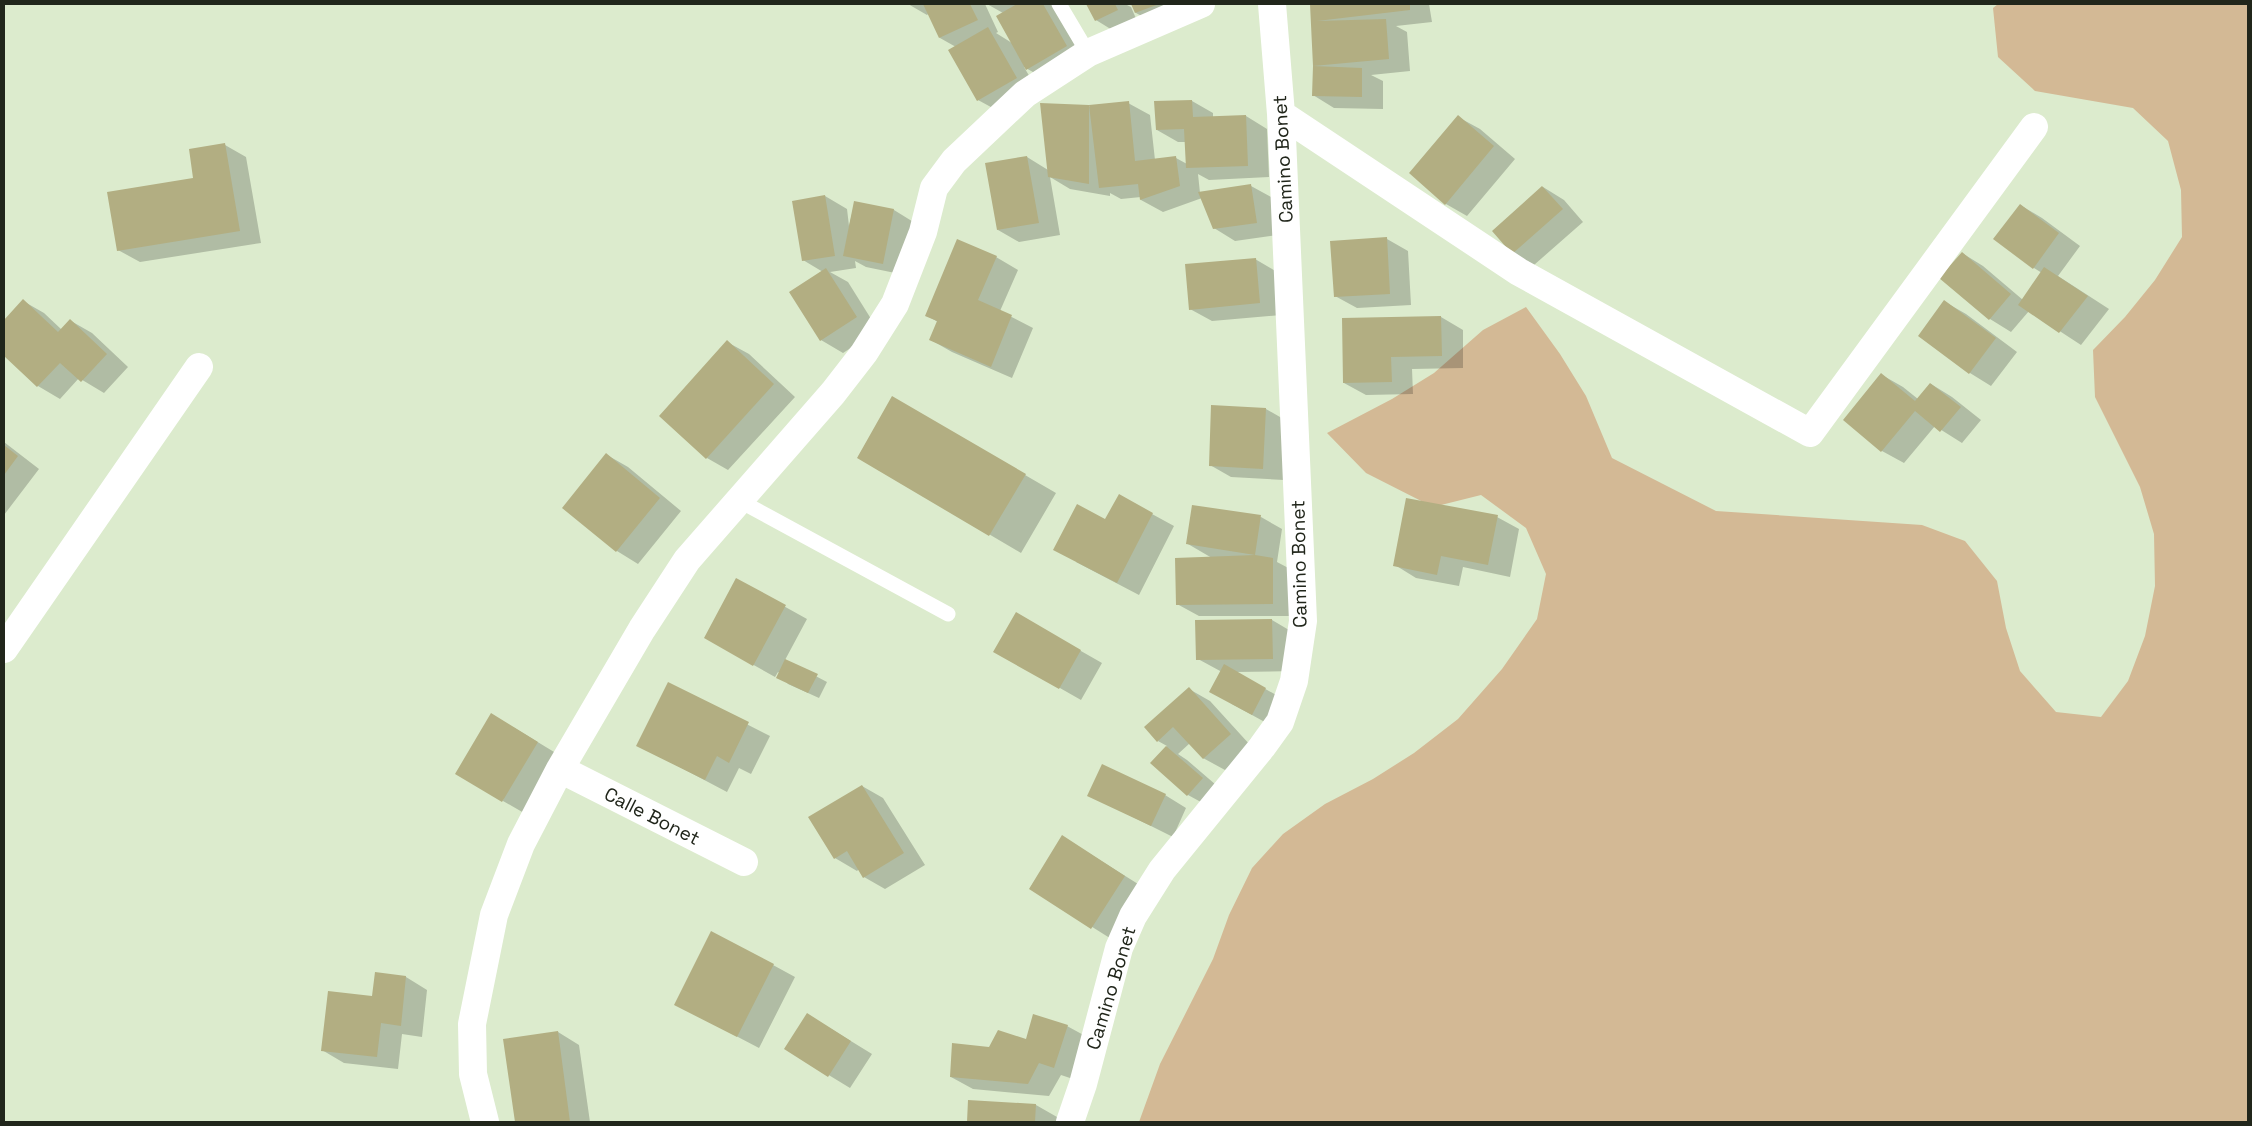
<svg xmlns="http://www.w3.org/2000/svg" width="2252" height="1126" font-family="'Space Grotesk',sans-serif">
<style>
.green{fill:#d3b995}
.shadow{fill:#0003}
.building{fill:#b2ae82}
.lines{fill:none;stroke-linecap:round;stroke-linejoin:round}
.lane{stroke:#fff;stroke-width:15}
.street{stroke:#fff;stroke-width:28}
.labels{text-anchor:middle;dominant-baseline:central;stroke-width:4;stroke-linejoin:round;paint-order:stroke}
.street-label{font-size:19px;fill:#21261b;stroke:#fff}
</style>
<rect width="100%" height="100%" fill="#dcebcd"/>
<path class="green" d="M1998 4H2248V1122H1139L1160 1064 1213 959 1229 915 1252 868 1283 834 1325 804 1373 779 1414 753 1458 719 1502 669 1537 619 1546 574 1526 528 1481 495 1433 507 1366 473 1327 433 1392 399 1434 373 1483 330 1526 307 1560 354 1586 396 1612 458 1716 511 1922 525 1965 541 1997 581 2006 628 2020 671 2056 712 2101 717 2128 681 2145 636 2155 586 2154 534 2140 487 2095 397 2093 350 2125 317 2155 280 2182 237 2181 190 2168 141 2133 108 2035 91 1998 57 1993 8Z"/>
<path class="shadow" d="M908 4H985L998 32 996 33 1012 43 1003 13 987 4H1053L1087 59 1049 81 1024 67 1038 91 1000 112 978 100 956 47 940 38 929 13 927 15Z
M1090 4H1125L1131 7 1138 23 1117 33 1096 20 1088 5Z
M1133 4H1188L1158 25 1136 13Z
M1312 4H1429L1432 22 1396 26 1407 32 1410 71 1371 75 1383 81V109L1334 108 1313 95 1314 21Z
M1192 101 1213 113V118L1246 116 1267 129 1269 177 1209 180 1198 174 1200 193 1251 186 1273 198 1278 235 1235 241 1214 228 1202 198 1163 212 1141 200V197L1121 199 1110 193V196L1070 189 1050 177 1060 235 1019 242 998 230 1027 157 1048 170 1042 104 1089 107 1128 103 1150 115 1155 160 1176 158 1187 164 1186 142H1178L1157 130Z
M1458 117 1480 129 1515 159 1467 216 1446 204Z
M225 145 246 157 261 243 140 262 118 250 195 179Z
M1543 187 1564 200 1583 222 1534 265 1513 253Z
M825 196 847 209 849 226 855 202 894 210 915 223 905 275 866 267 855 261 856 268 830 272 848 282 878 330 843 353 821 340 791 292 823 272 803 260Z
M2020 205 2042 218 2080 246 2058 276 2109 309 2081 345 2029 311 2011 332 1990 319 1941 278 1962 253 1983 266 2023 300 2042 273 2034 268Z
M1387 239 1408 251 1411 305 1357 308 1335 296Z
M996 257 1018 270 1000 311 1033 328 1012 378 952 352 931 340 938 322 926 315Z
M1255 259 1277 272 1281 315 1212 321 1190 309Z
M23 301 44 313 62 330 71 321 92 333 128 367 104 393 79 378 60 399 38 386 4 354V322Z
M1945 302 1966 314 2017 352 1991 386 1970 373 1920 336Z
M1441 317 1463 330V368L1412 369 1413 394 1366 395 1344 383 1343 319Z
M727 342 749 354 795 397 728 470 707 458Z
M1882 375 1903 387 1918 399 1931 384 1952 397 1981 420 1962 443 1935 426 1904 463 1882 451 1845 420Z
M893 398 1056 493 1021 553 858 457Z
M1266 409 1287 421 1284 480 1231 477 1210 465Z
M4 442 39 469 4 515Z
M607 455 628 467 681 511 638 564 617 551 564 508Z
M1119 496 1174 526 1139 595 1076 562 1106 521Z
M1261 517 1282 529 1277 562 1294 571V616H1199L1177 604 1212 558 1188 544Z
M1497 517 1519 529 1510 577 1463 567 1459 586 1416 578 1395 565Z
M737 580 807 619 785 660 827 682 819 698 788 684 780 673 778 672 775 677 725 649Z
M1016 614 1102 663 1081 700 995 651Z
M1272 620 1294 633 1295 671 1235 672 1287 701 1274 727 1232 704 1222 672 1198 659Z
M668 684 770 736 751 774 739 768 727 792 638 745Z
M1189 689 1210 701 1251 746 1225 770 1203 758 1190 743 1178 754 1187 760 1223 791 1210 807 1188 795 1152 762 1167 746 1158 741Z
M513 727 559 755 524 813 503 801Z
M862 786 883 798 925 865 885 889 864 877 859 869 857 871 835 858Z
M1089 795H1165L1186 808 1173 837Z
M1063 837 1146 889 1113 940 1030 888Z
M773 965 795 977 759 1048 675 1004Z
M376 973 406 977 427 990 422 1037 402 1034 398 1069 344 1063 322 1050 373 998Z
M1067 1026 1089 1038 1076 1080 1061 1075 1049 1096 973 1089 951 1077 990 1048 1026 1040Z
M828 1027 872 1054 850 1088 786 1049Z
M558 1032 579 1045 590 1122H516L505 1040Z
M969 1101 1036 1105 1057 1117V1122H968Z"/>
<path class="building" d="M923 4H970L978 20 939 38Z
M1017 4H1043L1067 46 1026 70 996 16Z
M1086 4H1115L1118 10 1095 21Z
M1131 4H1159L1135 13Z
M1310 4H1410V10L1317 21 1386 19 1389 59 1313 66Z
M988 27 1017 78 977 101 948 50Z
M1313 66 1362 68V97L1312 96Z
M1192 100 1193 117 1246 115 1248 166 1186 168 1184 129 1156 130 1154 101Z
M1129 101 1135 161 1176 156 1180 186 1140 200 1138 184 1099 188 1089 105Z
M1040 103 1089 105V184L1048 177Z
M1458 115 1494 146 1445 205 1409 173Z
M225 143 240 231 117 251 107 192 193 178 189 149Z
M1027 156 1039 223 997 230 985 163Z
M1251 184 1257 223 1213 229 1198 192Z
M1542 186 1563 209 1512 254 1492 231Z
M825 195 835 256 802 261 792 201Z
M854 201 894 209 883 264 843 256Z
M2020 204 2059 233 2033 269 1993 239Z
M1387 237 1390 294 1334 297 1330 241Z
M957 239 997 256 978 300 1012 315 991 367 929 340 937 321 925 316Z
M1962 252 2011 294 1989 320 1939 278Z
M1256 258 1260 303 1189 310 1185 264Z
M2044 267 2088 296 2059 333 2018 305Z
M826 268 857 317 820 341 789 292Z
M23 299 58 332 70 319 107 354 81 382 60 363 37 387 4 356V320Z
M1944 300 1996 338 1969 374 1918 336Z
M1441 316 1442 356 1391 357 1392 382 1343 383 1342 318Z
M727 340 774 384 706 459 659 416Z
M1881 373 1915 401 1930 383 1961 407 1940 432 1915 411 1881 452 1843 420Z
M892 396 1026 474 989 536 857 458Z
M1211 405 1266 408 1263 469 1209 466Z
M4 445 18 456 4 475Z
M606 453 660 498 616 552 562 508Z
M1119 494 1153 513 1117 583 1053 550 1077 504 1105 519Z
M1406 498 1498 515 1488 565 1441 556 1437 575 1393 566Z
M1192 505 1261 515 1255 555 1273 558V604L1176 605 1175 558 1255 555 1186 544Z
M736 578 786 605 753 666 704 638Z
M1016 612 1081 650 1059 689 993 652Z
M1272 619 1273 659 1196 660 1195 620Z
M785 659 818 674 808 693 776 678Z
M1224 664 1266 688 1252 715 1209 692Z
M668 682 749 722 729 763 717 756 705 780 636 746Z
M1189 687 1231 734 1203 759 1173 727 1157 742 1144 727Z
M491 713 538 742 502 802 455 774Z
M1166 746 1203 778 1187 796 1150 763Z
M1102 764 1166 794 1151 826 1087 796Z
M862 785 904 853 863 878 847 851 834 859 808 817Z
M1062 835 1125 876 1091 929 1029 889Z
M711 931 774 964 737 1037 674 1005Z
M375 972 406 976 401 1026 381 1023 377 1057 321 1051 328 991 372 996Z
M807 1013 851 1041 828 1077 784 1049Z
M1033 1014 1068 1025 1054 1068 1039 1063 1028 1084 950 1077 952 1043 989 1047 998 1030 1026 1039Z
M558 1031 570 1122H515L503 1039Z
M968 1100 1036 1104 1035 1122H967Z"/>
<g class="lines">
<path class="lane" d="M1059 4 1088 53
M740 501 948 614"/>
<path class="street" d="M1281 114 1519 272 1810 433 2034 127
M4 649 199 367
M560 769 744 862
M485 1122 473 1074 472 1024 494 915 521 844 560 769 642 629 687 560 833 393 864 353 895 304 923 232 934 188 954 161 1025 94 1088 53 1201 4
M1070 1122 1083 1084 1119 948 1133 916 1162 870 1262 747 1280 722 1294 681 1303 621 1281 114 1272 4"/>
</g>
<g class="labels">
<g class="street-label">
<text transform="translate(1283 159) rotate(-93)">Camino Bonet</text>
<text transform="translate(1299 564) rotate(-91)">Camino Bonet</text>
<text transform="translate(652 816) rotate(27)">Calle Bonet</text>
<text transform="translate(1111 988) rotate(-73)">Camino Bonet</text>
</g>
</g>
<rect width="2252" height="1126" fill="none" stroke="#21261b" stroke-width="10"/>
</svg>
